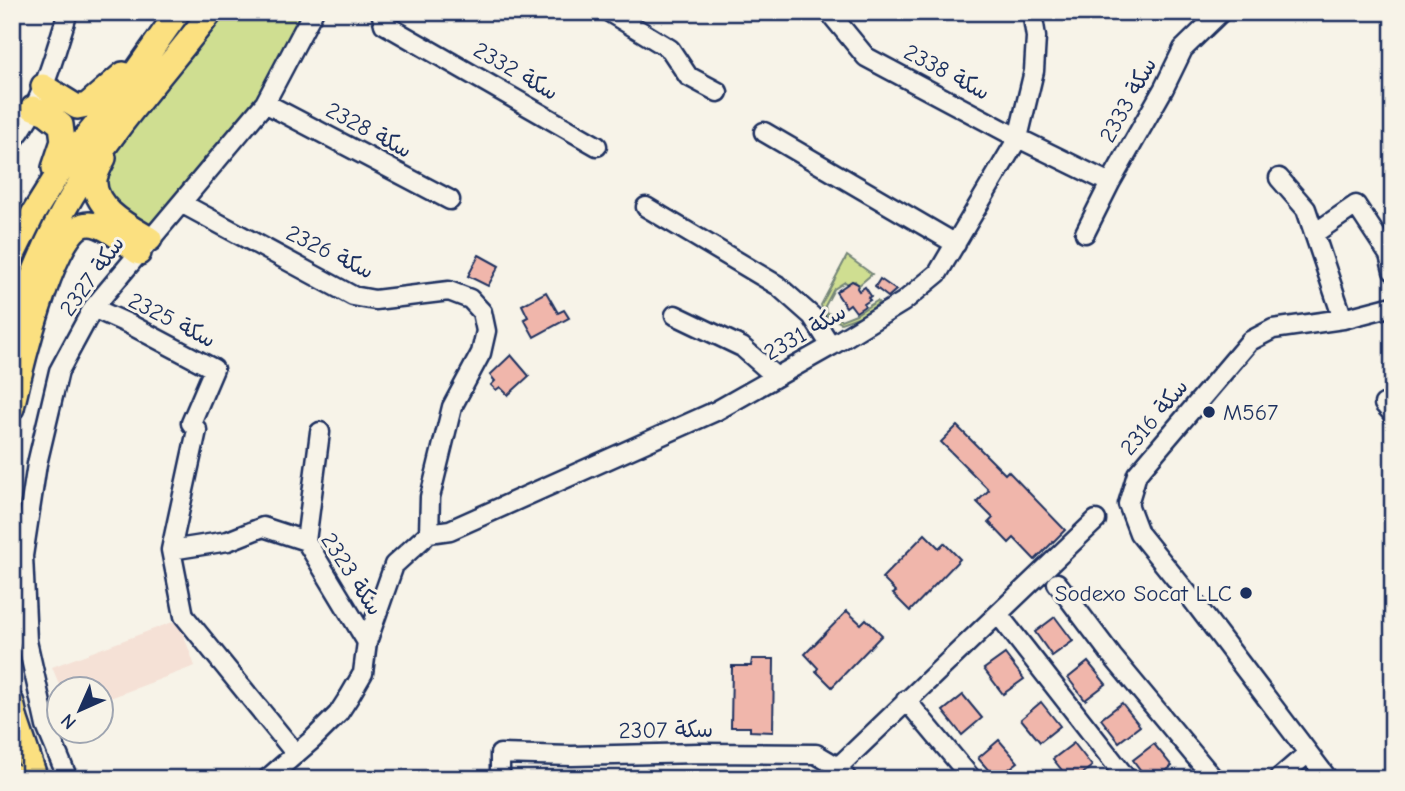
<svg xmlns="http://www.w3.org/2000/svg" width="1405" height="791" font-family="'Comic Neue','Playpen Sans Arabic',sans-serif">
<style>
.built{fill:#f5e1d6}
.green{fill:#cfde91;stroke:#758678;stroke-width:2}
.building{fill:#f0b6ab;stroke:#1b2f5e;stroke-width:2}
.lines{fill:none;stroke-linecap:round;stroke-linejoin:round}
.minor-casing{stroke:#1b2f5e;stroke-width:23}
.major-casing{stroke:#1b2f5e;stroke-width:28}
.minor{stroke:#f7f3e8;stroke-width:18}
.major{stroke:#fbe080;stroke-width:23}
.poi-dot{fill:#1b2f5e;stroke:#f7f3e8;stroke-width:2.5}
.labels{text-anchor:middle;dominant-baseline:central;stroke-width:6;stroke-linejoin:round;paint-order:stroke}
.street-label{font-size:23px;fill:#1b2f5e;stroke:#f7f3e8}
.poi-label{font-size:23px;fill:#1b2f5e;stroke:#f7f3e8;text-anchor:start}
</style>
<rect width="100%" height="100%" fill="#f7f3e8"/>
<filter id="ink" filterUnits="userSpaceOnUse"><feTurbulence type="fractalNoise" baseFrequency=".0143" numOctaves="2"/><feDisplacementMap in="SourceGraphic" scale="14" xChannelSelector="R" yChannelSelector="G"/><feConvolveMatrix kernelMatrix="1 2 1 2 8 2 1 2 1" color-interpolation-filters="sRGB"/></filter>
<g filter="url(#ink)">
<path class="built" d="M178 620 195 666 102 701V690L61 689 52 667Z"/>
<path class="green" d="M213 12H312L264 102 150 237 99 195 104 162Z
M847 256 872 274 858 286 855 281 848 284 845 282 834 289 825 306 826 312 841 320 856 314 877 301 879 303 861 316 841 323 824 314 821 305Z"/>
<path class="building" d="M479 255 499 266 488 286 468 276Z
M880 279 896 290 888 297 875 287Z
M852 281 858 284 857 288 859 291 865 287 871 296 868 298 870 300 864 304 865 306 856 312 850 304 846 307 836 292Z
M546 292 558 313 564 310 569 318 534 337 524 319 528 317 522 305Z
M511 355 529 376 508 395 500 387 496 390 491 385 495 381 490 375Z
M957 426 1005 474 1008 471 1065 530 1035 560 1014 538 1009 543 989 522 993 518 977 502 989 490 941 442Z
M925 534 939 548 944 543 960 559 910 611 893 594 896 592 882 578Z
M847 611 861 624 866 619 882 635 832 687 816 671 818 668 805 654Z
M1055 617 1073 641 1052 656 1035 632Z
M1005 654 1024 679 1003 694 984 669Z
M752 659H774L773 732 750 731V727H731L732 666H751Z
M1088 662 1106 684 1085 700 1068 678Z
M963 695 982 718 962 735 943 711Z
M1041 702 1060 726 1040 742 1021 719Z
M1122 703 1140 726 1119 742 1101 719Z
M999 740 1018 762 996 779 978 758Z
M1074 743 1092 766 1076 779H1069L1053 759Z
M1154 744 1172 766 1156 779H1147L1133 760Z"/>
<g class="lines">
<defs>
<path id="minor" d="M381 12 384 24 597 146
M609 12 670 49 688 76 718 92
M829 12 866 57 1018 138 1110 183
M265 103 450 200
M764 132 956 244
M12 142C42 106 54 56 68 12
M1279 178 1306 209 1343 319
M181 203 353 296 375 300 449 291 470 299 482 312 486 331 481 353 452 407 430 497 429 533
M646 207 777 285 812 316 831 346
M1085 233 1110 183 1164 88 1183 49 1221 12
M1315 233 1356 205 1389 255 1393 271
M93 308 131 325 214 369 191 423 197 430 171 550 184 616 296 754
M675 315 742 347 776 377
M1384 404 1393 414
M429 533 450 530 716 411 831 346 903 302 938 273 1018 138 1034 71 1036 37 1032 12
M306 541 320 432
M171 550 228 541 263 527 306 541 367 642
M1057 583 1112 656 1214 779
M998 614 1127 779
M906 700 972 779
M838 767 1096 520
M68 779 46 726 27 641 23 556 37 464 59 371 93 308 265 103 313 12
M267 779 312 740 338 714 349 697 363 673 367 642 394 565 429 533
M500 779V754L572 756 699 753 816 754 838 767 847 779
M1278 779 1308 753
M1328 779 1188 594 1139 533 1128 504 1137 474 1250 341 1273 329 1343 319 1393 306"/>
<path id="major" d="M43 86 77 107 87 105 123 74
M33 108 46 113 61 125 63 141 54 168
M104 158C101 164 96 173 95 179 92 208 130 227 150 239
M12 257 33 214 56 177 80 144 113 104 178 12
M12 333C28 286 46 239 72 196 111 130 164 73 211 12
M12 408C19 377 52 234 83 225 101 219 125 243 139 253
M12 703 16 720 36 779
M12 775 16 779"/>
</defs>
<use href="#minor" class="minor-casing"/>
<use href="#major" class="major-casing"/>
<use href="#minor" class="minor"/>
<use href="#major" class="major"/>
</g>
</g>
<g class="poi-dot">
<circle cx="1209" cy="412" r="7"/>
<circle cx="1246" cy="593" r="7"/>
</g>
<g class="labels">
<g class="street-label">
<text transform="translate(516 71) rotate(30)">سكة 2332</text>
<text transform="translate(947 72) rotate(28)">سكة 2338</text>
<text transform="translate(1128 100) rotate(-61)">سكة 2333</text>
<text transform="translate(369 130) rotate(28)">سكة 2328</text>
<text transform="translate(330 252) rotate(26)">سكة 2326</text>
<text transform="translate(92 276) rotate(-54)">سكة 2327</text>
<text transform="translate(172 320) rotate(27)">سكة 2325</text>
<text transform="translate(805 332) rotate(-30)">سكة 2331</text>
<text transform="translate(1154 417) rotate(-50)">2316 سكة</text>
<text transform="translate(352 574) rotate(57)">سكة 2323</text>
<text transform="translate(666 730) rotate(-1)">سكة 2307</text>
</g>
<g class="poi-label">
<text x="1223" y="412">M567</text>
<text x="1232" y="593" text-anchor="end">Sodexo Socat LLC</text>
</g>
</g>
<rect width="1405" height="791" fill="none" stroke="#f7f3e8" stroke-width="42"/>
<rect x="21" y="21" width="1363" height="749" fill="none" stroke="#1b2f5e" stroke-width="2.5" filter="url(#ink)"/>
<g transform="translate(80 710) rotate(225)"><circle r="33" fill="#f7f3e8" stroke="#9fa5b1" stroke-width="2"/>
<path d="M0-5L12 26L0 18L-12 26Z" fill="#1b2f5e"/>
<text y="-10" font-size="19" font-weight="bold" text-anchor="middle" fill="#1b2f5e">N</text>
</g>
</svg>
